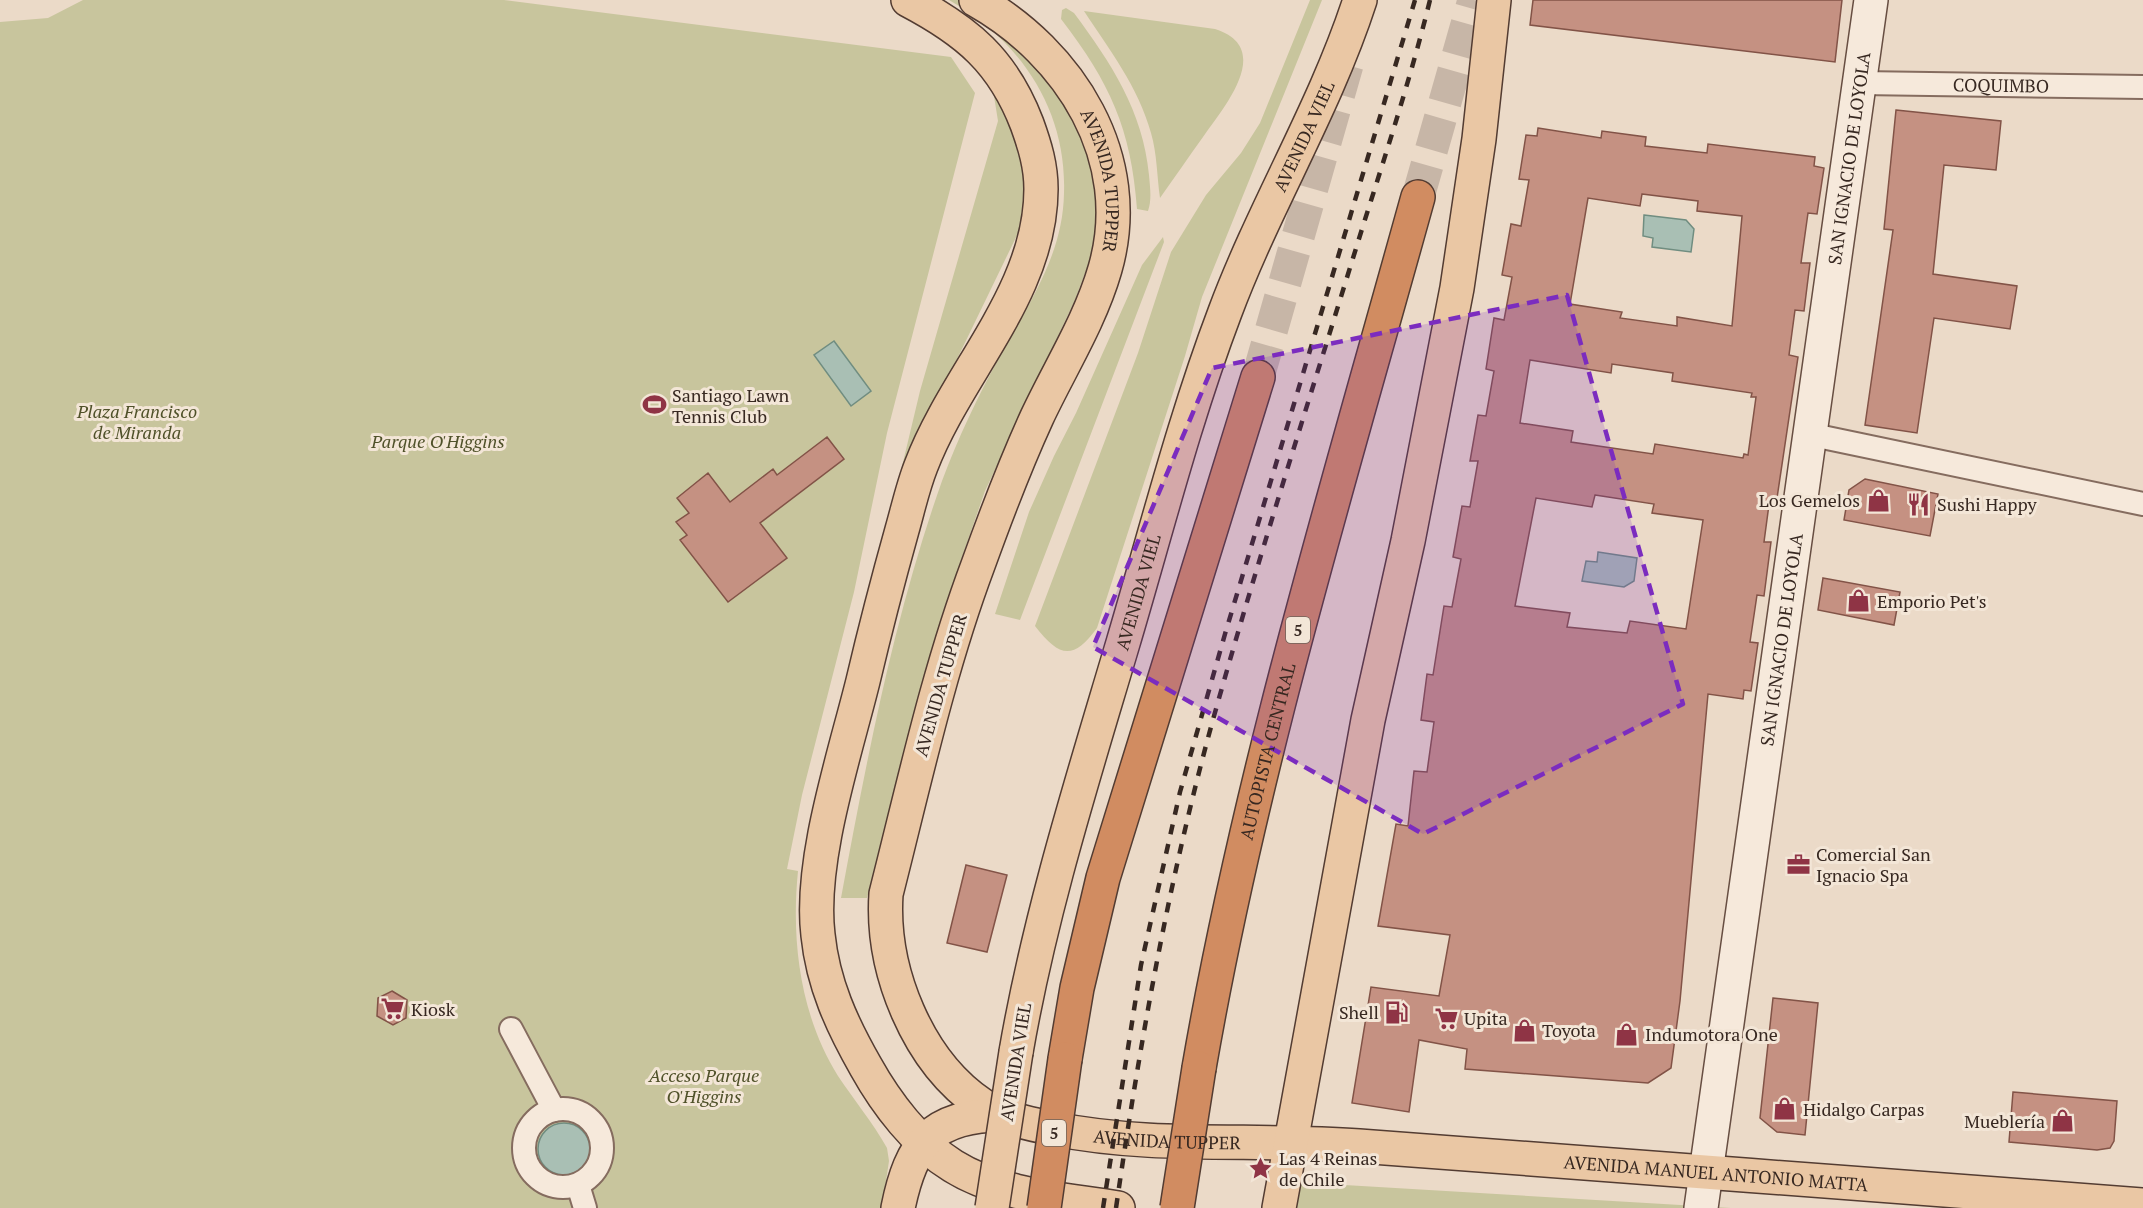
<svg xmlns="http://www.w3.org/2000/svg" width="2143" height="1208" font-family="'PT Serif',serif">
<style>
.green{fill:#c8c59d}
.water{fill:#a9bfb4;stroke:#708d80;stroke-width:1.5}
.building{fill:#c59182;stroke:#825347;stroke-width:1.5;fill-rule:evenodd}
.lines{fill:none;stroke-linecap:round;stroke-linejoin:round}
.highway-tunnel{stroke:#c7b6a7;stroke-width:33;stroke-dasharray:33 16;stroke-linecap:butt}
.street-casing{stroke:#856c5f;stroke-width:26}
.secondary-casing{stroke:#674e42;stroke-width:36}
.primary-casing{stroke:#533c32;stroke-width:36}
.highway-casing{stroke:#533c32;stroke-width:36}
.street{stroke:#f6e9db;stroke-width:22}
.secondary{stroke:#f6e9db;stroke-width:33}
.primary{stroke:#eac7a4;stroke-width:33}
.highway{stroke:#d18c61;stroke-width:33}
.rail{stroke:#372821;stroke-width:4.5;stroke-dasharray:10 10;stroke-linecap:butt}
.primary-bridge-casing{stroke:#533c32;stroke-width:36;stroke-linecap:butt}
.highway-bridge-casing{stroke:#533c32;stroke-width:36;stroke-linecap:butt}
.primary-bridge{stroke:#eac7a4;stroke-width:33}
.highway-bridge{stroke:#d18c61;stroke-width:33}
.marked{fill:#7b2cbf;fill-opacity:0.2;stroke:#7b2cbf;stroke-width:4.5;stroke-dasharray:12 8;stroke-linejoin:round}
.labels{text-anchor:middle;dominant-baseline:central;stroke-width:6;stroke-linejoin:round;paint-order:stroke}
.shield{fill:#f3e6d7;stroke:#6f6158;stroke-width:1.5}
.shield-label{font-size:16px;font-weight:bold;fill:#372821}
.street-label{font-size:18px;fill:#372821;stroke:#f3e6d7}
.poi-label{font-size:18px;fill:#372821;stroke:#f3e6d7;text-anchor:start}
.park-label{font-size:18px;font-style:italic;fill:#4f5129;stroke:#f3e6d7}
</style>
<rect width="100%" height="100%" fill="#ebdac8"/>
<path class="green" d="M83 0H504L951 57 975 93 887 433 854 592 802 795 787 869 798 871C791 941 800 1015 838 1076 854 1100 873 1123 887 1148L889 1161 882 1208H0V22L48 18Z
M949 0H962L987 14 1072 102 1099 192 1094 249 1075 300 985 491 960 563 890 807 867 898H841C867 758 894 616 942 481 958 438 978 396 1000 356 1029 303 1063 255 1064 193 1067 110 1020 40 949 0Z
M1310 0H1322L1202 297 1185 356 1097 628C1073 661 1059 657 1035 626L1138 353 1171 252 1206 195 1241 153 1260 123Z
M1066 8 1074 13C1111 63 1143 111 1149 175 1150 187 1152 200 1148 211L1137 209C1131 128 1110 83 1061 19L1062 10Z
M1084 11 1215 29C1275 48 1224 107 1203 137 1188 158 1174 178 1160 198 1157 177 1157 153 1151 133 1138 86 1110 51 1084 11Z
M993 90 1022 139 1026 199 1020 229 899 479 920 391 998 121Z
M1163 237 1164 242 1020 620 995 614 1029 512 1054 456 1076 413 1142 265Z
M1294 1182 1731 1208H1292Z"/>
<path class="water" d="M1644 215 1686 220 1694 229 1691 252 1652 247 1653 238 1643 236Z
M834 341 871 391 851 406 814 355Z
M1598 552 1637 558 1634 581 1624 587 1582 581 1586 561 1597 562Z
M538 1149a26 26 0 1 1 52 0a26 26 0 1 1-52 0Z"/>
<path class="building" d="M1533 0H1842L1835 62 1530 25Z
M1896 110 2001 121 1996 170 1944 165 1933 274 2017 286 2010 329 1934 318 1917 433 1865 425 1893 230 1884 229Z
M1538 128 1601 138 1602 131 1646 137 1645 146 1707 153 1708 144 1815 157 1814 166 1824 168 1817 214 1808 213 1801 263H1810L1804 311 1795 310 1789 355 1798 357 1777 498 1770 497 1764 542H1771L1764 596 1757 595 1750 642 1758 643 1751 691 1744 690 1743 699 1708 694 1680 1001 1671 1068 1648 1083 1465 1069 1467 1049 1419 1040 1409 1112 1352 1103 1371 987 1439 996 1450 935 1378 926 1396 824 1408 826 1414 771 1427 772 1434 722 1421 720 1427 674 1433 675 1444 606 1452 607 1461 559 1453 557 1462 506 1470 507 1478 461H1470L1478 415 1486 416 1494 371 1486 369 1494 318 1504 320 1512 277 1502 275 1511 224 1521 226 1529 180 1519 179 1526 135 1537 136ZM1642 194 1698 201 1697 211 1742 216 1732 326 1677 317V326L1620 318 1622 312 1570 304 1588 198 1640 206ZM1530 360 1611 373 1612 364 1673 373 1672 381 1752 393 1751 397H1756L1748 455 1744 454 1743 458 1655 444 1653 454 1571 442 1573 431 1520 423ZM1595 495 1654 504 1652 513 1703 520 1686 629 1630 621 1627 633 1567 627 1570 613 1515 606 1536 498 1592 507Z
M827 437 844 459 760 523 787 558 728 602 680 540 687 535 676 522 689 513 677 498 708 473 730 502 773 469 777 475Z
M1865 479 1938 494 1930 536 1844 520 1849 490Z
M1823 578 1900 592 1894 625 1818 610Z
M966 865 1007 875 987 952 947 943Z
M392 991 407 1000 406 1018 393 1025 377 1016 378 998Z
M1773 998 1818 1003 1805 1135 1777 1132 1760 1118Z
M2013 1092 2117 1101 2114 1141 2110 1148 2097 1150 2009 1142Z"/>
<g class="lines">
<path class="highway-tunnel" d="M1418 197 1474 0
M1258 377 1347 65"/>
<defs>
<g id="street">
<path id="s1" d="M1860 83 2143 87"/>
<path d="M1808 434 2143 504"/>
<path d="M511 1029 554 1110"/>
<circle cx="563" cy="1148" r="39"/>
<path d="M578 1185 585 1208"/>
</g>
<g id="secondary">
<path id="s2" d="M1701 1208 1871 0"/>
</g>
<g id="primary">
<path d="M908 0C967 31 1003 61 1027 124 1035 146 1041 166 1041 189 1041 293 956 373 921 466 913 486 908 509 902 530 888 580 875 630 863 681 845 754 809 861 818 935 823 984 842 1025 866 1067 886 1103 917 1144 953 1166 1001 1196 1064 1199 1118 1208"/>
<path id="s3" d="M976 0C1070 53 1137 158 1105 269 1090 321 1060 368 1037 417 1015 465 996 515 978 565 938 672 914 784 886 894 881 970 917 1061 982 1105 1003 1119 1031 1124 1055 1129 1155 1149 1258 1138 1359 1146 1620 1165 1882 1186 2143 1205"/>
<path id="s4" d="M1016 1052C1040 913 1083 778 1123 643 1156 532 1184 420 1225 312 1265 205 1325 108 1360 0"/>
<path d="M898 1208C911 1144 932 1115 1002 1115"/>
<path d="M1279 1208 1368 720 1408 541 1457 288 1479 139 1494 0"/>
</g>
<g id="highway">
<path d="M1065 1059 1077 988 1103 878 1258 377"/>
<path id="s5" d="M1199 1068C1250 773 1338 486 1418 197"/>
</g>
</defs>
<use href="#street" class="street-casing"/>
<use href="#secondary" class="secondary-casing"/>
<use href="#primary" class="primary-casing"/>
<use href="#highway" class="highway-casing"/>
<use href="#street" class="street"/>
<use href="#secondary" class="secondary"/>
<use href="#primary" class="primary"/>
<use href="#highway" class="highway"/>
<path class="rail" d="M1103 1208 1141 965 1180 792 1225 634 1415 0
M1116 1208C1140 1042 1169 878 1214 716 1260 552 1312 391 1362 229 1386 153 1411 77 1430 0"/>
<defs>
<path id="primary-bridge" d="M992 1208 1016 1052"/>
<path id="highway-bridge" d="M1044 1208 1065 1059
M1177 1208 1199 1068"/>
</defs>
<use href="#primary-bridge" class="primary-bridge-casing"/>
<use href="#highway-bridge" class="highway-bridge-casing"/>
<use href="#primary-bridge" class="primary-bridge"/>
<use href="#highway-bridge" class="highway-bridge"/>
</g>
<path class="marked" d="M1567 295 1683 704 1423 834 1093 647 1212 368Z"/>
<defs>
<symbol id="stadium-bare" viewBox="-9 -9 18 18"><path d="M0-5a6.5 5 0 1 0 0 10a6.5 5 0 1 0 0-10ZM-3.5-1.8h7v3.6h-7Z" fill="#8f3445" stroke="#f3e6d7" stroke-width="2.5" paint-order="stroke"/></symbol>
<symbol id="shop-bare" viewBox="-9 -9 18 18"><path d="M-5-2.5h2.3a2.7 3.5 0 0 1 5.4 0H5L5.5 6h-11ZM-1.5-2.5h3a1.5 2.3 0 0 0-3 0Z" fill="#8f3445" stroke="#f3e6d7" stroke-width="2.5" paint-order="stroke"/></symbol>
<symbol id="restaurant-bare" viewBox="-9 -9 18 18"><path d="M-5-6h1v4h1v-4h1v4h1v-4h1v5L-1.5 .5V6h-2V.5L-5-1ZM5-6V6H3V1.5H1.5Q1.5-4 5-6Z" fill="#8f3445" stroke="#f3e6d7" stroke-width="2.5" paint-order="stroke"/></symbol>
<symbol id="office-bare" viewBox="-9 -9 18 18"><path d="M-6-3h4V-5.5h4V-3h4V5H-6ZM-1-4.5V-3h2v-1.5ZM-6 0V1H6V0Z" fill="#8f3445" stroke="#f3e6d7" stroke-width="2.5" paint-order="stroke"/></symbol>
<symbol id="supermarket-bare" viewBox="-9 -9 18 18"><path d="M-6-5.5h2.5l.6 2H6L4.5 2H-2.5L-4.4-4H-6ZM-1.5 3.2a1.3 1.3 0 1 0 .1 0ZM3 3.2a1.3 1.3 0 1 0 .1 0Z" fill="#8f3445" stroke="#f3e6d7" stroke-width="2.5" paint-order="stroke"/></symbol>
<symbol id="fuel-bare" viewBox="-9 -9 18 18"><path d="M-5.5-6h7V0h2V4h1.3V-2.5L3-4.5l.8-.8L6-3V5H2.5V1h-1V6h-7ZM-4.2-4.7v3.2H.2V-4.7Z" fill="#8f3445" stroke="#f3e6d7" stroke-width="2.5" paint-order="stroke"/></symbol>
<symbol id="sight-bare" viewBox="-9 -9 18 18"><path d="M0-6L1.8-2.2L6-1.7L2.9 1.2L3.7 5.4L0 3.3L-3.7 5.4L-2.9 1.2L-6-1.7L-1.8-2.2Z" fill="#8f3445" stroke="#f3e6d7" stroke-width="2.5" paint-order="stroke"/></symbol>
</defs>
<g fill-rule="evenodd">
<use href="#stadium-bare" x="638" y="388" width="33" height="33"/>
<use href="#shop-bare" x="1862" y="484" width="33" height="33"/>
<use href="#restaurant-bare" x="1902" y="488" width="33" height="33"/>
<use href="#shop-bare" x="1842" y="584" width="33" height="33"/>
<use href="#office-bare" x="1782" y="848" width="33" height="33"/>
<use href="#supermarket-bare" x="376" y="992" width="33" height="33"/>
<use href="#fuel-bare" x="1380" y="996" width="33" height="33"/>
<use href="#supermarket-bare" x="1430" y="1002" width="33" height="33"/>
<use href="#shop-bare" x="1508" y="1014" width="33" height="33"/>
<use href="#shop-bare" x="1610" y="1018" width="33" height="33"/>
<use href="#shop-bare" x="1768" y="1092" width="33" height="33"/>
<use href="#shop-bare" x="2046" y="1104" width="33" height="33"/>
<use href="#sight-bare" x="1244" y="1152" width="33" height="33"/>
</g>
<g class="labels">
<g class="shield">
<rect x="1286" y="617" width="24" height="26" rx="4.5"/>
<rect x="1042" y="1120" width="24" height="26" rx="4.5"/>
</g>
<g class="shield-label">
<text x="1298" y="630">5</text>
<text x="1054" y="1133">5</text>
</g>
<g class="street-label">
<text stroke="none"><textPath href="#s1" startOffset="141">COQUIMBO</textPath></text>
<text stroke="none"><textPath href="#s4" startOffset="962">AVENIDA VIEL</textPath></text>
<text stroke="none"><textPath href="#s2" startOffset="1060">SAN IGNACIO DE LOYOLA</textPath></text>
<text stroke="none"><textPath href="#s3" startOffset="231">AVENIDA TUPPER</textPath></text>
<text stroke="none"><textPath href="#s4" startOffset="476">AVENIDA VIEL</textPath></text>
<text stroke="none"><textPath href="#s2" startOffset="574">SAN IGNACIO DE LOYOLA</textPath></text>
<text transform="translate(940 685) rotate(-74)">AVENIDA TUPPER</text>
<text stroke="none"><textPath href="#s5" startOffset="324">AUTOPISTA CENTRAL</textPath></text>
<text transform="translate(1015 1062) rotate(-81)">AVENIDA VIEL</text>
<text stroke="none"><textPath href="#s3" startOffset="1418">AVENIDA TUPPER</textPath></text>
<text stroke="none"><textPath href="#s3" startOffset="1968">AVENIDA MANUEL ANTONIO MATTA</textPath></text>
</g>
<g class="poi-label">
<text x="672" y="395">Santiago Lawn<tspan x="672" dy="21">Tennis Club</tspan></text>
<text x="1860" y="500" text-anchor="end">Los Gemelos</text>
<text x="1937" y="504">Sushi Happy</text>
<text x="1877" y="601">Emporio Pet's</text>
<text x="1816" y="854">Comercial San<tspan x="1816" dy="21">Ignacio Spa</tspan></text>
<text x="411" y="1009">Kiosk</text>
<text x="1379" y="1012" text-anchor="end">Shell</text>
<text x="1464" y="1018">Upita</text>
<text x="1542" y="1030">Toyota</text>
<text x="1645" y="1034">Indumotora One</text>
<text x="1803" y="1109">Hidalgo Carpas</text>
<text x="2045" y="1121" text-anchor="end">Mueblería</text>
<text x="1279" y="1158">Las 4 Reinas<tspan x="1279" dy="21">de Chile</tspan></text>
</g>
<g class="park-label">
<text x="137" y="411">Plaza Francisco<tspan x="137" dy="21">de Miranda</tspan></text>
<text x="438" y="441">Parque O'Higgins</text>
<text x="704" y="1075">Acceso Parque<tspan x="704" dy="21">O'Higgins</tspan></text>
</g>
</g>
</svg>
